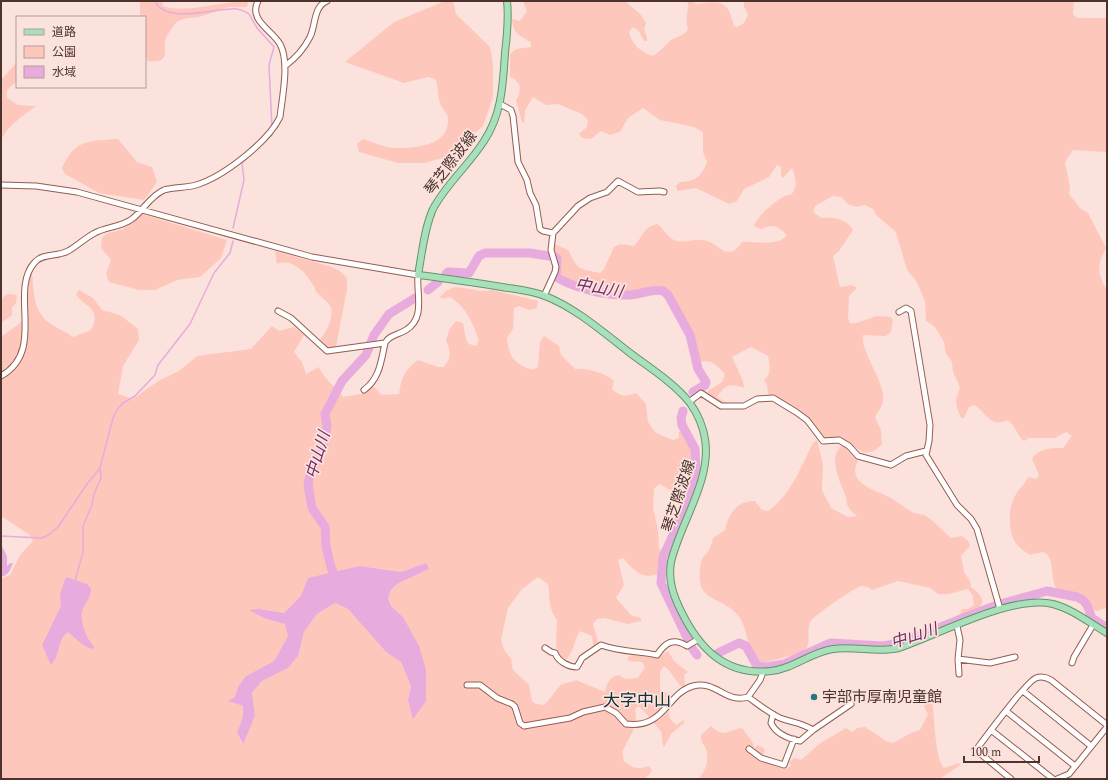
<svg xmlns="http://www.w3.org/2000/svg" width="1108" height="780" font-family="Spectral,'Noto Sans JP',serif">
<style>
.green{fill:#fec7bb;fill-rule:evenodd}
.water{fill:#e8abdd}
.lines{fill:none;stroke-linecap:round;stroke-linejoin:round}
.stream{stroke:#e8abdd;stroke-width:1.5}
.river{stroke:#e8abdd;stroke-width:9}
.minor-casing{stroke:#935d50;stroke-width:7}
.major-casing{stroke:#62966b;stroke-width:8}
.minor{stroke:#fff;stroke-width:5}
.major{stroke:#a8e0bb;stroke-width:6}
.poi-dot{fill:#2d7381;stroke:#fce2dc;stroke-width:1.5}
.labels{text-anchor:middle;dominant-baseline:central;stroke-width:3.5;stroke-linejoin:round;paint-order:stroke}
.street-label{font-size:15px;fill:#4c332d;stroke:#fce2dc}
.poi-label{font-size:15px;fill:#4c332d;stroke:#fce2dc;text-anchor:start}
.water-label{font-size:16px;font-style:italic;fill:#712b68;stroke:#fce2dc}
.quarter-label{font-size:17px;fill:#0e3037;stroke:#fce2dc}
</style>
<rect width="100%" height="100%" fill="#fce2dc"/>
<path class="green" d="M140 1H162L163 6C183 14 225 1 248 1L247 7C241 7 234 7 228 7 219 9 211 14 202 16 193 19 181 16 174 25 171 29 166 37 165 41 164 55 169 63 148 61L145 56V17H140Z
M445 1H453L456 14 490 47 493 64V97L483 126 447 157 424 163H398L359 152 357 144 363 139C373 142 385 148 396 148 416 148 449 146 448 119 448 112 442 110 440 103 437 95 439 87 435 79L428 77 404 83 345 62 394 22Z
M523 1H625L641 15 646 23 644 29 647 37V41H644L638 30 633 27 629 32C632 45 641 52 653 56 661 51 665 45 671 40 677 36 682 37 688 30 685 20 688 13 688 3L686 1H693L696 4C721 1 728 0 734 26L737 27 744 23 748 15 744 6V1H1074L1073 14 1077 18H1107V152L1073 150 1065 162 1070 188 1069 194 1080 208 1088 213 1106 248C1096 267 1098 273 1107 291V608L1096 611C1088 607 1086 598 1077 594 1070 591 1063 591 1056 588 1049 574 1056 558 1043 552L1030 555C1024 551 1017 547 1014 540 1008 527 1008 507 1016 494 1020 488 1025 484 1028 477L1036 479 1039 475 1032 459C1039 448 1051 448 1063 448L1072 436 1066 432 1055 438H1029L1024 441C1017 437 1017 426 1007 420 990 428 986 412 974 405L969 407 964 418H961L957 408 956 400 960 387 953 372 952 362 946 354 944 342 938 332 934 326 926 321 925 301 916 281 907 270 896 232 876 215 873 209 865 205 856 207 848 204 841 197 833 196 815 206 813 212 821 218C834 217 846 218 853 230L839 251 833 256 840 287 852 285 857 288 849 296 848 318 850 323H856L877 316 891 317 893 321 891 332 885 336 863 335C860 354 889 384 882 405 880 409 877 413 875 417L881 430 882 444 874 451 864 453 844 440 824 438 796 409 768 394 767 385 764 380C772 374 770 366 768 356L751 347 732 357 743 381 744 388C731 383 725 384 717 397L727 403 728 409 716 406 707 398 708 391 722 382 725 374C717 366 712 359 700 362 696 354 695 347 693 339 689 324 679 304 669 292 660 280 643 291 630 292 607 294 582 284 561 277L559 270 561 262 554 252V245H557L568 250C579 270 576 268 600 273L604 269 614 247 620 244 634 246C643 237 643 227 657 224 664 228 668 240 678 241 685 243 695 239 703 240 718 241 727 265 742 242 756 241 778 247 787 235 778 226 773 223 761 229L754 226C757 216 780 195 792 194 798 185 796 178 792 168L783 178 781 176V167L777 165 769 177 744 189 737 201 729 204 696 188 677 191 676 186 680 182C695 182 702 176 707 162L703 152V132L694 127 660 120 643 108 628 118 620 132 610 135 601 131 591 139 582 138 579 134 587 127 588 120 582 114 558 104 546 105 533 97 525 110 524 123 522 122 516 100 519 95 520 86 515 79 510 77V54L516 49 531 47V42C519 36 513 33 512 19L520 21 527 11Z
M17 62V81L7 90V98L18 105 36 106C24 115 7 126 1 140V80Z
M118 139 137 162 152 167 157 182 144 200 99 193 65 174 62 168C75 139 89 141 118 139Z
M142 214 227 240 221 258 200 277 177 280 155 290H139L109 282 106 274 111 260 101 248 102 238C108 231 112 233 120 230 128 227 135 219 142 214Z
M275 251 329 266 340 271 347 278V289L336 347H327L320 339C326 333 334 317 331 308 329 302 321 297 317 293 315 291 315 287 313 285 305 272 293 258 277 264Z
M32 274C34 292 33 313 51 324 59 329 66 332 73 337L91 330C103 307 83 307 76 294L79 290 93 298 102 310 120 315 138 329 139 340 123 366 118 394 133 399 158 381 179 371 197 356 251 349 272 326 279 331 294 327 304 335 294 352 302 362 306 374 319 367C323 378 336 387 343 397L361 394 372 385 382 395 399 394C401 378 405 370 418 360L438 367H444C452 356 451 352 446 340L450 328 456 321 463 323C465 330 464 338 469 344L476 346 479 340C472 322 467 308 450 297L443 299 440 297 446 291 455 287 464 288 480 291 493 290 538 301 537 308 529 310 519 306 514 308 513 329 507 338C509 358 514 363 532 370L538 367 540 342 544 336 559 346 561 355 575 369C586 368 606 373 614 381L612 389C621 397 625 397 636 393L646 404 648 422 656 433 673 440 679 438V432L682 431C691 447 695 457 691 475H686L672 491 659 484 654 489 653 508 658 530 659 548 662 552 658 574C642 580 633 570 623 558L618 560 624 585 616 598 631 615 641 618V621L628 624 604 618 597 619 593 624 598 641 595 647 593 644 592 636 580 631C574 640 574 652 566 660L559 655 556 646 557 620C548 609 550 597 548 584L538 577 522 589 508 608 501 639 504 650 511 659 513 670 529 685 532 701 536 704 544 705C551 699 555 690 561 685 565 682 571 683 576 680L605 692C607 683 610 676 619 675L625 679 638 678 645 667 642 662 628 661V657L632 655 657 658 668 651 674 661 688 672 684 675 685 684 682 687C674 681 673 672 664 666L660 672V690L669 694C674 708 661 714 677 725L683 720 685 722 671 734 664 747C661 742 663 737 661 732 660 729 640 706 638 706L635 710 636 717 633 731 622 752 624 761C632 768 638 770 649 766L652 771 645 779H1V579L10 575 20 555 33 541 30 535 1 516V337C7 332 21 324 25 317 31 305 25 287 32 274ZM426 563 429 569 397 584 391 590 388 598 391 606 403 617 426 701 408 700 411 686 401 662 386 652 348 609 335 603 317 614 304 632 298 656 288 668 262 681 252 693 255 716 242 744 237 733 243 716V706L229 701 235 697 246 676 274 661 288 636 286 624 266 619 260 609 284 613 301 596 360 566 401 572Z
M10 294 17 295 16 303 12 307V315L1 323V301L5 295Z
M817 440 823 465 822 490 831 508 848 517 857 516C854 513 849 510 848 506 846 504 847 500 846 497 841 484 826 456 843 445L858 461C846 484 876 490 891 498 899 503 906 509 914 513 918 514 922 514 926 516 935 522 943 531 951 538L962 536 968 541 970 546 961 556 964 572 970 581 971 587C998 606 969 615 952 622L951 619 961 613 962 609H968L974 605 973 596 968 589 949 594H938L930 588 898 581 872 590C869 587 866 586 861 586 854 588 813 616 810 622 806 632 812 644 804 652L764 663 757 661C747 647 747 629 740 618 721 592 693 607 701 562 702 557 707 554 709 550 711 546 712 542 713 538L725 530C728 514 738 500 755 501L762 510 768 511C792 494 800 468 813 443Z
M924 702 932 703C935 719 935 759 944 768L959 763 960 765 940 779H698C705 772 710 760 706 749 703 743 701 743 701 735L711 726C724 739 727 730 742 728L753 743 754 749 757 745 765 749 762 759 765 762 785 769 791 766 789 762 794 758 801 760 819 744 846 728 852 732 857 728 865 727 886 741 893 743 911 733 920 730 928 714 925 709Z"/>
<path class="water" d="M1 544 7 556V566L10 563H13C10 570 9 575 1 577Z
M426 563 429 569 397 584 391 590 388 598 391 606 403 617 419 646 426 670V701L413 719 408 700 411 686 401 662 386 652 348 609 335 603 317 614 304 632 298 656 288 668 262 681 252 693 255 716 243 744 237 733 243 716V706L228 701 235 697 238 687 246 676 274 661 288 636 285 624 266 619 249 610 260 609 284 613 301 596 308 578 360 566 401 572Z
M66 577 87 584 91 589C89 603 87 599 83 609 78 620 87 639 94 647L93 649C82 647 76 638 68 632 57 639 61 654 51 665L42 645 61 606 60 594Z"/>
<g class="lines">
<path class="stream" d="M155 1C165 24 213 9 231 9 237 8 244 11 249 14L257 28 274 47 269 65 272 128
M233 228 244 180 242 163 272 135V131
M1 536 42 538 50 534 58 527 87 484 100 468 113 418 117 410 123 403 135 396 155 375 158 365 190 324 214 273 230 253 233 241
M75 581 83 552V526L92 505 94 494 101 478 100 468"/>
<path class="river" d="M446 274 448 272 469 273 479 256 485 253H530L555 257 557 259 556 277C576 289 607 296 630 295 640 295 653 288 663 291L668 295 690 335 698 369 706 382 705 385 693 392
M428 290 438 282
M683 411 681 418 682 425 695 449 696 472 677 526 663 557 661 583 692 648 697 655
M341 580 335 577 331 567 326 547 325 527 312 508 308 485 310 474 323 447 327 426 325 414 342 381 366 355 374 335 389 314 415 298
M718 653 739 643 746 646 756 664 761 667H768L784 664 830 643 883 646 900 643 997 605 1047 591 1077 597 1083 600 1087 605 1092 618 1107 628"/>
<defs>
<path id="minor" d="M285 66C296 58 304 49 310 37 316 25 313 7 327 1
M500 104 511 110 513 116 518 162 527 180 530 193 536 205 540 229 543 231 553 233
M1 185 36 186 77 192 312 257 418 275C416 293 426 318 406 330 398 335 389 335 385 343L327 351 291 318 278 311
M544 296 555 272 556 267 551 250 553 233 578 206 590 198 607 192 618 181 638 192 660 191 664 192
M899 312 906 308 911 311 930 425 929 441 926 455 957 505 971 519 977 529 1000 609
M1 376C47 350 8 291 35 262 43 253 58 257 68 251 77 246 84 239 93 234 106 226 120 228 132 219 143 211 150 196 164 190 174 187 186 188 196 185 223 177 268 142 280 117 282 98 290 62 280 44 272 30 248 20 258 1
M364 390C380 378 381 361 385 343
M689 402 701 393 721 406H744L757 399 773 398 796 412 807 420 823 441 839 440 849 446 858 456 891 465 906 456 926 451
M957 626 960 640 958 659
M545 648 551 652 555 653C558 661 568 667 577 667L582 658 601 645C620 652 638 651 657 655 665 643 673 637 687 646L697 640
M1072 663 1074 657 1093 625
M959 674 958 659 990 663 1015 657
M467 685H480L497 698 512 704 515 707 520 723 524 726 570 718 583 712 605 707 616 713 626 724C665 729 667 693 693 686 716 680 726 704 748 697L760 680 763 672
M1023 691 1091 746
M748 697C758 704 769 713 780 718 793 723 800 722 813 730
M1006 711 1075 766
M773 714 771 723C776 734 790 739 800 741L813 730 851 704
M991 730 1053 779
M749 749 761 758 784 765 794 739
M1011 779 976 750C985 738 1026 682 1036 678 1041 676 1046 677 1051 680L1107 725
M1057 779 1069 774 1107 727"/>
<path id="major" d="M507 1C509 18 507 36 505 53 503 84 502 114 484 141 469 165 446 184 433 209 424 229 422 254 418 275 444 278 470 282 496 286 512 289 530 290 545 296 576 308 604 333 630 353 650 368 674 383 690 403 697 413 703 426 705 439 712 480 680 523 671 562 668 580 673 595 681 611 699 648 725 676 771 671 793 669 811 652 833 649 856 646 877 653 899 648 940 634 1013 594 1053 604 1072 609 1090 623 1107 633"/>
</defs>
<use href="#minor" class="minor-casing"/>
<use href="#major" class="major-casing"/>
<use href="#minor" class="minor"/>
<use href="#major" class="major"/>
</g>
<circle class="poi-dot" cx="814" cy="697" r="4"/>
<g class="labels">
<g class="street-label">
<text transform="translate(451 163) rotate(-53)">琴芝際波線</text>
<text transform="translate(679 496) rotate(-72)">琴芝際波線</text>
</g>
<g class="poi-label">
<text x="822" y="697">宇部市厚南児童館</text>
</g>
<g class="water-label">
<text transform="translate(599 288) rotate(10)">中山川</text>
<text transform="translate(318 455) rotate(-73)">中山川</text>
<text transform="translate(914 636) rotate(-18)">中山川</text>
</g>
<g class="quarter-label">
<text x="637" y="701">大字中山</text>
</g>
</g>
<rect width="1108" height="780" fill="none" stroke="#4c332d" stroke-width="4"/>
<rect x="16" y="16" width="130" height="72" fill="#fce2dc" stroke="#b69c96"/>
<rect x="24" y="29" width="20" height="6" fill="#a8e0bb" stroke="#b69c96"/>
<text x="52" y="36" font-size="12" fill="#4c332d">道路</text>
<rect x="24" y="46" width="20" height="12" fill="#fec7bb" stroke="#b69c96"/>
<text x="52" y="56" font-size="12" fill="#4c332d">公園</text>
<rect x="24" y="66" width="20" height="12" fill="#e8abdd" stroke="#b69c96"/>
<text x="52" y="76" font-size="12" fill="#4c332d">水域</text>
<path d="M964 756v6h75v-6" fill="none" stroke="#4c332d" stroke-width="2"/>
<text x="970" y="756" font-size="12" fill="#4c332d" stroke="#fce2dc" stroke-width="3" paint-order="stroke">100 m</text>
</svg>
